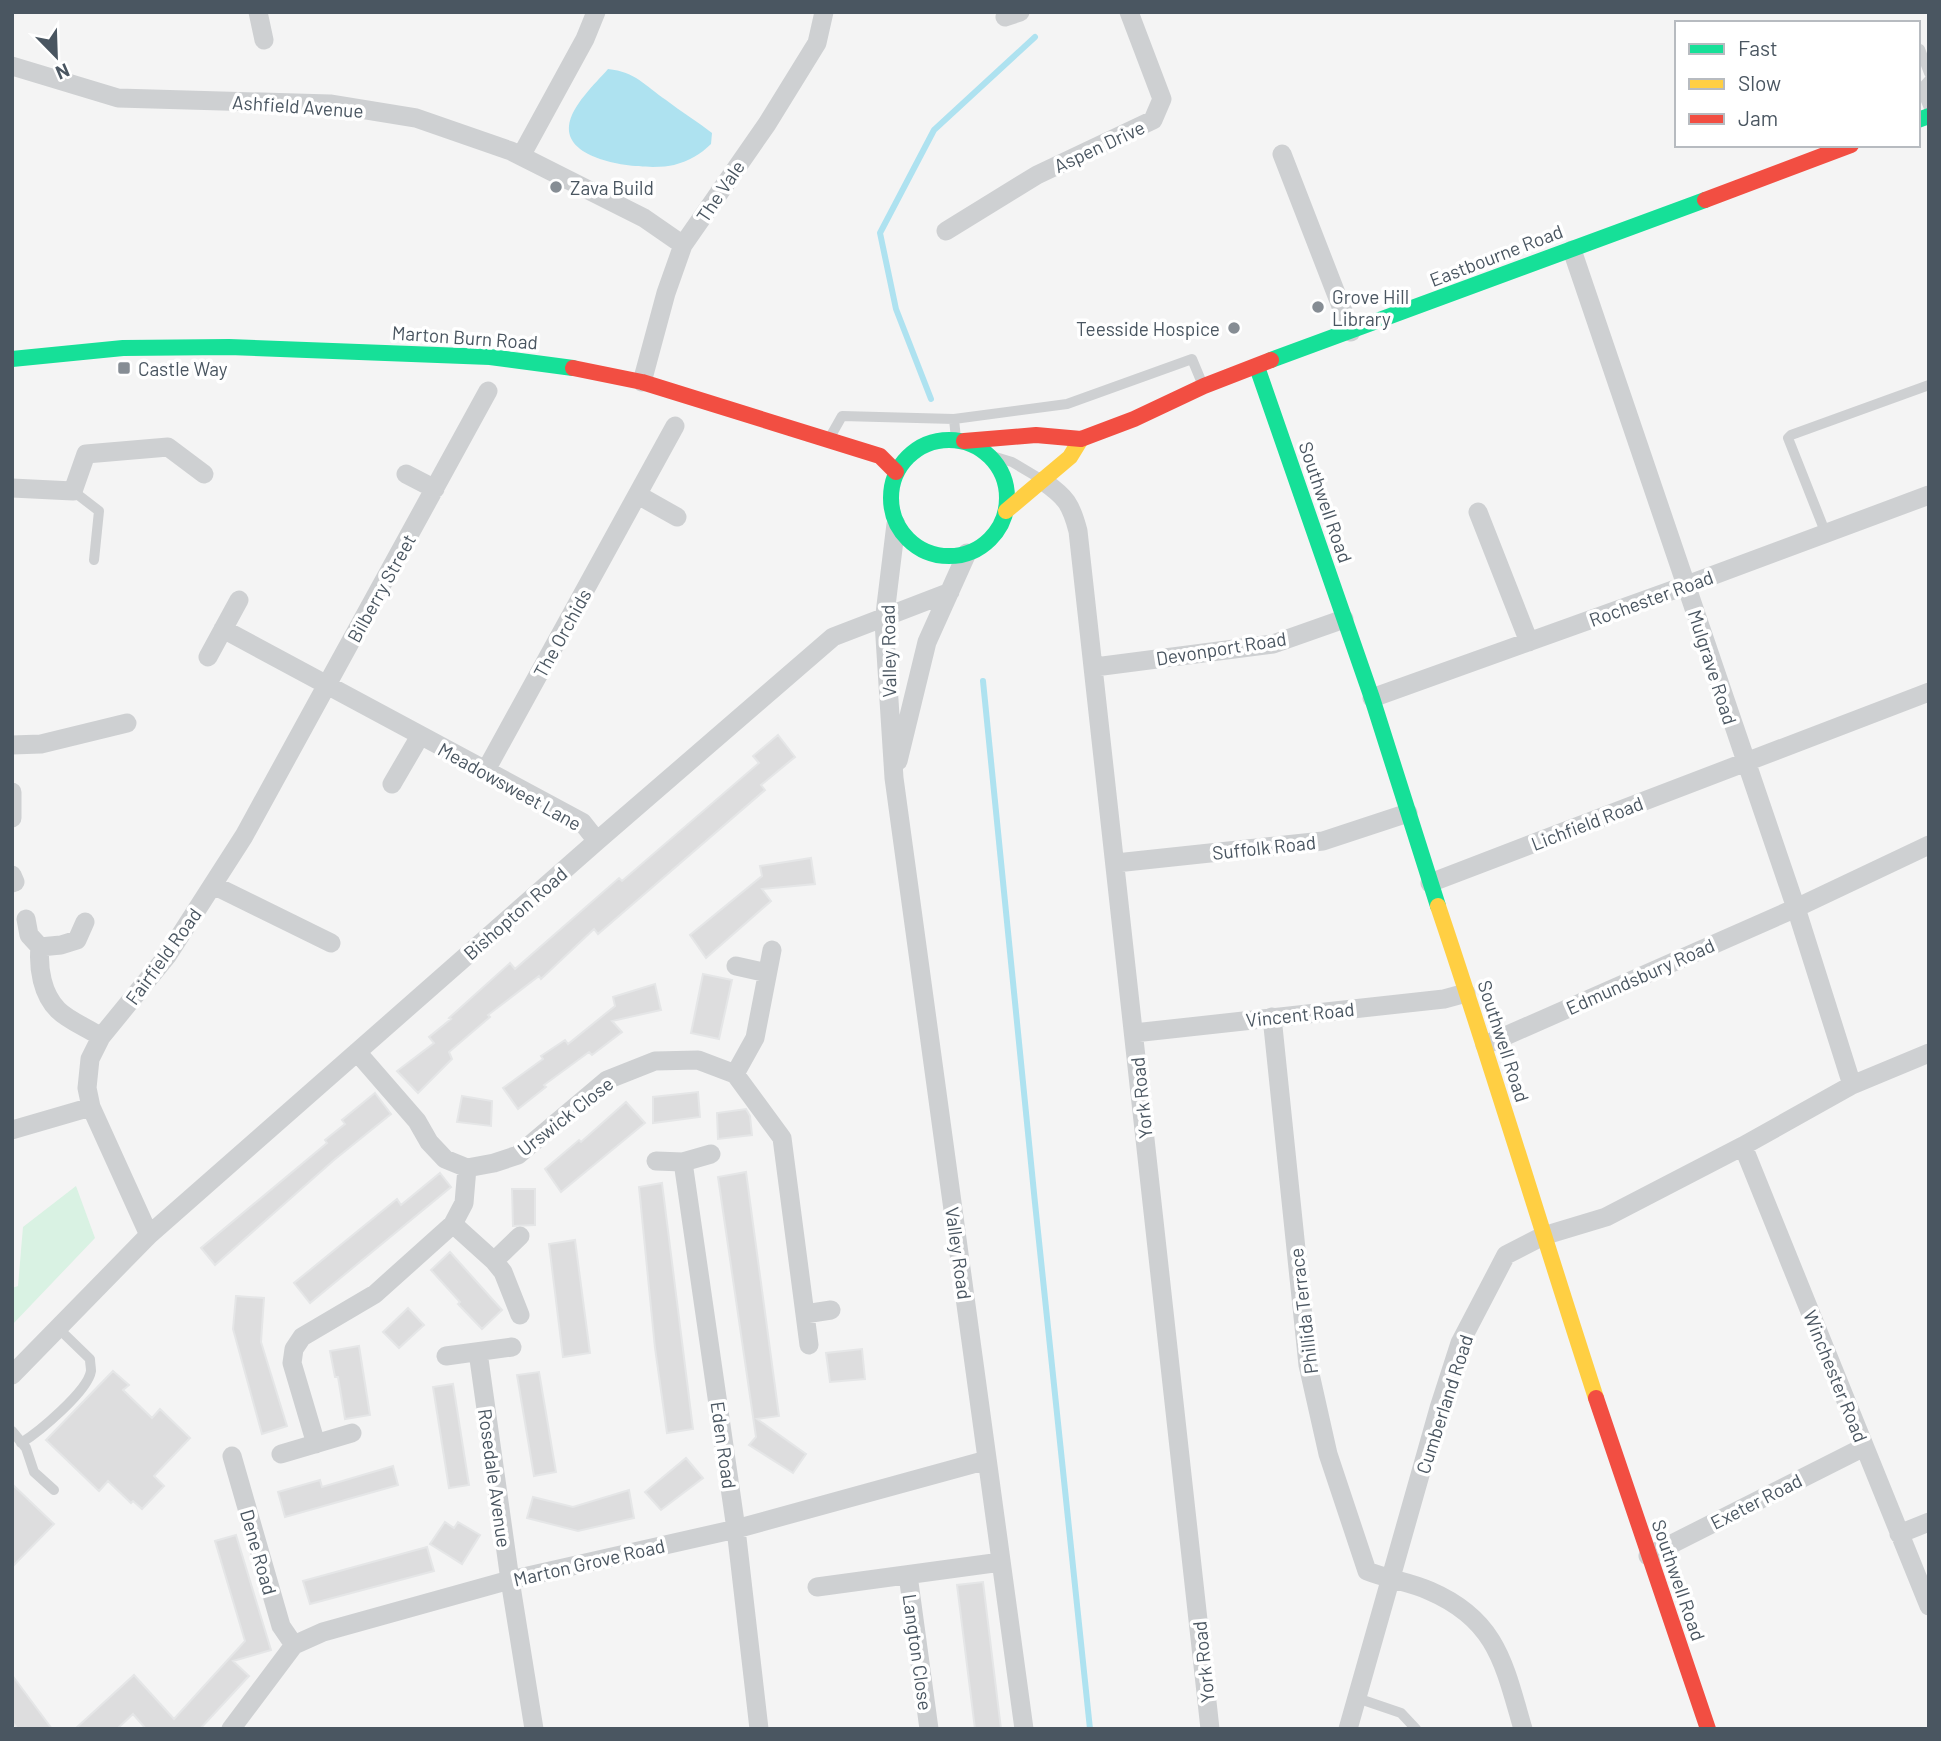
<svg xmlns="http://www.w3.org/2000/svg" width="1941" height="1741" font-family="Barlow,sans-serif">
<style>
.green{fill:#d9f2e3}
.water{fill:#aee2f0}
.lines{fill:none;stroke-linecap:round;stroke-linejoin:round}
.stream{stroke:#aee2f0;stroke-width:6}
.building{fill:#ddddde;stroke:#e5e6e7;stroke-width:2}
.lane{stroke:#ced0d2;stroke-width:10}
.street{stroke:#ced0d2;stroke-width:19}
.fast{stroke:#16e098;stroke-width:16}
.slow{stroke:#ffcf43;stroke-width:16}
.jam{stroke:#f24e42;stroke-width:16}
.poi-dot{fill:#868d94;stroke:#fff;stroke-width:2.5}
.labels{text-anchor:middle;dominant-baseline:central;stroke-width:7;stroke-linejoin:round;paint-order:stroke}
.street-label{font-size:19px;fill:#4a5661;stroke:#fff}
.poi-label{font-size:19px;fill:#4a5661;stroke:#fff;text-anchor:start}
</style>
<rect width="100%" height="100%" fill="#f4f4f4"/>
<path class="green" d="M76 1186 95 1238 12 1325V1288L18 1286 23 1227Z"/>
<path class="water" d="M608 69C636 72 644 85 666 100 681 112 697 121 712 133L711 144C701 154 689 161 674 165 649 171 565 164 569 126 571 106 595 84 608 69Z"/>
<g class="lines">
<path class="stream" d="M931 399 896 309 880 233 934 130 1035 37
M983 681 1035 1203 1090 1729"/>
</g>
<path class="building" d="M778 735 795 757 761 785 765 790 598 934 594 929 541 979 539 976 488 1015 490 1017 449 1052 452 1059 418 1093 397 1071 434 1043 429 1037 451 1019 449 1018 510 963 515 969 619 878 622 881 759 763 753 756Z
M811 858 815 884 762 889 771 901 706 958 690 935 762 876 760 866Z
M703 974 732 980 719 1039 691 1033Z
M655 984 661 1010 612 1021 622 1032 592 1055 589 1052 544 1085 546 1087 518 1109 503 1088 543 1059 541 1056 565 1040 568 1044 615 1006 613 997Z
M698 1092 700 1117 653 1123V1097Z
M375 1093 391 1114 334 1160 215 1265 201 1248 327 1143 325 1140 345 1124 342 1120Z
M462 1096 492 1101 491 1126 457 1122Z
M626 1102 645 1123 561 1192 545 1169 579 1140 581 1142Z
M746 1109 750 1116 752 1135 718 1139 717 1113Z
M746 1172 779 1416 757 1419 806 1454 793 1473 749 1445 756 1437 718 1177Z
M440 1173 451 1187 310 1303 294 1283 397 1199 401 1205Z
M662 1183 693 1429 667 1433 655 1348 639 1187Z
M512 1189H535V1225L513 1226Z
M575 1240 590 1353 563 1357 549 1244Z
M450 1252 502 1310 482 1329 458 1304 460 1302 431 1270Z
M236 1296 264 1298 261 1342 287 1426 262 1434 233 1329Z
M408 1308 424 1325 399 1348 383 1332Z
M359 1346 370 1415 345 1419 338 1377H335L330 1351Z
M862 1349 865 1379 830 1382 826 1353Z
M113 1371 129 1385 123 1390 152 1418 160 1409 190 1438 154 1476 164 1486 142 1509 133 1501 131 1503 108 1481 99 1491 46 1440Z
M539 1372 556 1472 534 1476 517 1375Z
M453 1384 469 1485 449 1488 433 1387Z
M686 1458 703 1478 661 1510 645 1492Z
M393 1466 398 1485 285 1517 278 1492 320 1480 322 1487Z
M12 1484 54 1524 12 1567Z
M629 1490 634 1518 578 1531 527 1518 533 1497 573 1507Z
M445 1522 454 1528 458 1522 480 1535 462 1564 430 1544Z
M236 1535 271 1650 233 1661 249 1676 200 1729H146L133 1714 117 1729H75L134 1675 174 1719 245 1641 215 1541Z
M427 1547 434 1571 310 1604 303 1581Z
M983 1582 1001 1729H975L957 1585Z
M12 1675 52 1729H18L12 1722Z"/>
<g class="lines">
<path class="lane" d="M1920 49 1929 73
M1929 80 1921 89 1929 108
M829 439 842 416 954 419
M956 439 954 419 1067 404 1192 359 1202 383
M989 455 1012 462 1039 478
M73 491 99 511 94 560
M1826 534 1788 438 1791 435 1929 385
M12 1431 26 1448 34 1472 54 1490
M21 1443C39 1432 88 1391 91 1371 91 1367 90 1363 90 1359L58 1328
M1357 1698 1401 1713 1416 1729"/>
<path class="street" d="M258 12 264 40
M1005 17 1020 12
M12 66 118 98 330 104 416 118 511 151 644 218 683 245
M1282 154 1351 332
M521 156 585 39 596 12
M946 231 1037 175 1153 120 1162 99 1129 12
M1572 250 1796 908 1852 1085
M642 382 666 293 683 245 767 124 817 43 824 12
M406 474 435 489
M1043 481C1066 497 1071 504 1078 531L1210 1729
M12 488 73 491 86 454 168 447 204 474
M638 495 677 517
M1478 512 1529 642
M896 524 884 622 894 778 1024 1729
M223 629 582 822 597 841
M208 657 239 600
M1095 667 1273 644 1344 619
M1372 698 1687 585 1929 495
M12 745 41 744 127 723
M898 761 927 642 967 553
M486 770 675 426
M392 784 420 736
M12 792V818
M1116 863 1323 841 1408 813
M12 875 15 882 12 883
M1430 883 1929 692
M213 885 331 943
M26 919 29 935 40 947C38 968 42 994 58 1010 69 1021 88 1028 101 1037
M40 947 61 945 77 940 85 922
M736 966 767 973
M1272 1017 1308 1365 1328 1454 1367 1571C1387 1579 1410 1582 1430 1591 1497 1620 1504 1664 1523 1729
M1134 1033 1444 999 1466 993
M1485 1045 1796 908 1929 845
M357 1052 417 1121 429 1142 445 1159 467 1168 494 1163 518 1155 607 1080 655 1061 698 1060 735 1074 782 1138 809 1345
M735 1074 755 1038 772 950
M12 1130 91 1107
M1743 1146 1929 1606
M656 1161 683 1162 711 1154
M683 1162 736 1529 759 1729
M453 1224 494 1261 503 1272 520 1315
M149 1235 91 1107 87 1088 90 1059 101 1037 167 956 244 836 488 391
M494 1261 520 1236
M805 1314 831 1310
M478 1352 510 1580 534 1729
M446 1356 512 1347
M12 1375 149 1235 597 841 833 637 950 592
M316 1444 292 1363 294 1349 302 1337 375 1294 453 1224 464 1203 467 1168
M281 1454 352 1433
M232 1456 281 1626 294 1645
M1899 1534 1929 1522
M1648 1556 1864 1447
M908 1575 929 1729
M817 1587 1001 1562
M231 1729 294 1645 323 1632 510 1580 736 1529 987 1460
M1348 1729 1439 1408 1460 1343 1506 1255 1543 1236 1606 1217 1743 1146 1852 1085 1929 1053"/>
<path class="fast" d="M1918 120 1929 116
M12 359 123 348 229 347 490 357 573 368
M1271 360 1705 200
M1257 367 1372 698 1438 906
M891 498a58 58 0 1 1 116 0a58 58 0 1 1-116 0Z"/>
<path class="slow" d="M1006 511 1070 457 1081 439
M1438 906C1493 1069 1543 1235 1596 1398"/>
<path class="jam" d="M1705 200 1851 145
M573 368 642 382 880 456 896 472
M964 441 1036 435 1081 439 1134 419 1204 386 1271 360
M1596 1398 1708 1729"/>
</g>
<g class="poi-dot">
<circle cx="556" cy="187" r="7"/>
<circle cx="1318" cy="307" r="7"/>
<circle cx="1234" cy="328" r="7"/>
<rect x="117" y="361" width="14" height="14" rx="3.5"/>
</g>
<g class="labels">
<g class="street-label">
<text transform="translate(298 106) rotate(4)">Ashfield Avenue</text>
<text transform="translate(1099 146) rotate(-25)">Aspen Drive</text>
<text transform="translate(720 191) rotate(-56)">The Vale</text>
<text transform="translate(1496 255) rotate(-21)">Eastbourne Road</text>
<text transform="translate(465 337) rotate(4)">Marton Burn Road</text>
<text transform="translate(1326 502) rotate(71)">Southwell Road</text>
<text transform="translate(381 588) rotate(-61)">Bilberry Street</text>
<text transform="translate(1651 598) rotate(-20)">Rochester Road</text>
<text transform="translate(562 633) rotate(-61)">The Orchids</text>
<text transform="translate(1221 648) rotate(-9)">Devonport Road</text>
<text transform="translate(888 651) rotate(-91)">Valley Road</text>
<text transform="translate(1713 667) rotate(72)">Mulgrave Road</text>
<text transform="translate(510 786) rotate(29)">Meadowsweet Lane</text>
<text transform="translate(1587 823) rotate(-21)">Lichfield Road</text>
<text transform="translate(1264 847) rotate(-6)">Suffolk Road</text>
<text transform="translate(515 913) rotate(-41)">Bishopton Road</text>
<text transform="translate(163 956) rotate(-54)">Fairfield Road</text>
<text transform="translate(1640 976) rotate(-24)">Edmundsbury Road</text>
<text transform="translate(1300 1014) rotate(-6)">Vincent Road</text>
<text transform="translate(1504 1041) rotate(72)">Southwell Road</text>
<text transform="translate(1141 1098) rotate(-96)">York Road</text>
<text transform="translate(565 1116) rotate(-38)">Urswick Close</text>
<text transform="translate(959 1253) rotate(82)">Valley Road</text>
<text transform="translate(1303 1311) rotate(-97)">Phillida Terrace</text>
<text transform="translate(1836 1376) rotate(68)">Winchester Road</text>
<text transform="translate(1444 1404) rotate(-72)">Cumberland Road</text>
<text transform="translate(724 1445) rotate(82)">Eden Road</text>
<text transform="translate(495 1478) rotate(82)">Rosedale Avenue</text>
<text transform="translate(1756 1501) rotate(-27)">Exeter Road</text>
<text transform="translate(259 1552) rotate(74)">Dene Road</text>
<text transform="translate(589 1562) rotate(-13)">Marton Grove Road</text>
<text transform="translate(1679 1580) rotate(71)">Southwell Road</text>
<text transform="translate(918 1652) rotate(82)">Langton Close</text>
<text transform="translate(1203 1662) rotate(-96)">York Road</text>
</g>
<g class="poi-label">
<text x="570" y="187">Zava Build</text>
<text x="1332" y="296">Grove Hill<tspan x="1332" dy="22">Library</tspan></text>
<text x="1220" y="328" text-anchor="end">Teesside Hospice</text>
<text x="138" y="368">Castle Way</text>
</g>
</g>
<rect width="1941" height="1741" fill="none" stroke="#4a5661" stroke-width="28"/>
<rect x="1675" y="21" width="245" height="126" fill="#ffffff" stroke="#b7bbc0" stroke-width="2"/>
<rect x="1689" y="44" width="35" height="10" fill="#16e098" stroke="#b7bbc0" stroke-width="2"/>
<text x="1738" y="56" font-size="21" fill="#4a5661">Fast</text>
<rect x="1689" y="79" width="35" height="10" fill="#ffcf43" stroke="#b7bbc0" stroke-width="2"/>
<text x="1738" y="91" font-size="21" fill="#4a5661">Slow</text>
<rect x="1689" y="114" width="35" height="10" fill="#f24e42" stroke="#b7bbc0" stroke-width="2"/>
<text x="1738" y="126" font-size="21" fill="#4a5661">Jam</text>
<g transform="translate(56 56) rotate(157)" stroke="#ffffff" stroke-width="5" paint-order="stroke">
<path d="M0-5L12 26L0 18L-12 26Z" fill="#4a5661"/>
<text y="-10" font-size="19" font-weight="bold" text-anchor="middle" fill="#4a5661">N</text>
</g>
</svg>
